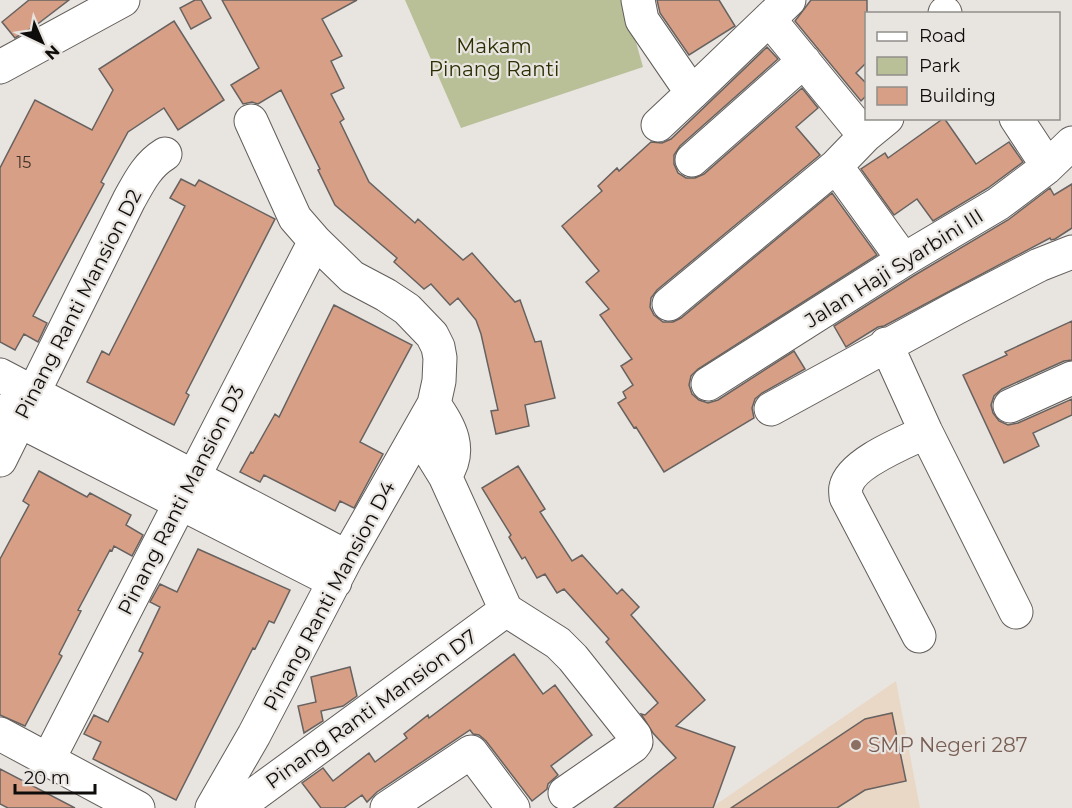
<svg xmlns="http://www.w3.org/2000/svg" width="1072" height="808" font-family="Montserrat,sans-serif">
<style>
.education{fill:#e9d8c6}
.green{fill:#b9c098}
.building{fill:#d7a086;stroke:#676260;stroke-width:1.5}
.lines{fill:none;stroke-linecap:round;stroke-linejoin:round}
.minor-casing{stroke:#615d5a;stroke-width:35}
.minor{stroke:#fff;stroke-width:33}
.education-dot{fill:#8d6e63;stroke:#e8e4e0;stroke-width:2}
.labels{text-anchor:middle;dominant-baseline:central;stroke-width:4.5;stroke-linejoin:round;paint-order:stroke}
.number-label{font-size:16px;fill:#40322a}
.park-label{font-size:20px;fill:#2b2f03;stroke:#e8e4e0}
.street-label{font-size:20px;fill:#0e0d0c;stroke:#e8e4e0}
.education-label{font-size:20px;fill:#785e54;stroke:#e8e4e0;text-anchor:start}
</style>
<rect width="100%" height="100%" fill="#e8e4e0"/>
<path class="education" d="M896 681 920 808H711Z"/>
<path class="green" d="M405 0H624L643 67 461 128Z"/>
<path class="building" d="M29 0H69L35 26 15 38 2 22Z
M195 0H201L211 18 191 29 180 8Z
M222 0H357L322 19 342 56 331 61 344 88 331 94 344 119 340 122 369 182 415 223 418 219 463 260 472 253 515 302 520 300 535 342 541 341 555 398 525 405 529 426 496 434 491 411 498 410 481 334 476 320 458 298 450 305 431 284 424 289 394 262 397 258 335 205 318 170 320 169 281 90 258 104 252 102 243 104 231 85 259 68Z
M657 0H719L735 26 689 55 660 13Z
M811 0H867V62L856 73 867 84V95L861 101 795 21Z
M174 21 224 100 178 130 164 108 128 132 101 182 104 184 33 316 47 323 38 342 24 334 15 350 0 342V168L35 100 92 130 113 90 99 69Z
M767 47 778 59 680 146 674 155V164L678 173 686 178H695L704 174 802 88 818 108 796 127 820 155 657 290 651 298 650 307 654 315 663 322H673L681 318 832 193 877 255 698 369 691 376 689 385 692 394 699 400 708 403 718 400 794 351 805 369 762 393 755 399 752 408 754 418 664 472 636 427 634 428 618 403 626 398 623 392 633 385 621 366 632 359 600 315 609 309 586 282 599 271 562 226 602 191 598 186 617 168 619 171 651 142 662 143 671 139Z
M944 118 976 164 1009 142 1023 162 988 188 933 221 917 199 894 215 861 169 885 153 888 158Z
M181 179 195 186 199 180 275 219 186 393 189 395 174 425 87 382 102 351 109 355 185 206 170 198Z
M1072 184V228L1055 239 1051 240 1050 238 884 326 878 327 846 347 834 326 915 275 1008 220 1050 188 1054 195Z
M334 305 412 345 360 442 383 454 354 508 340 501 335 511 264 475 260 482 240 472 251 452 253 453 275 414 279 417Z
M1072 321V360L1064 361 1002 389 994 396 991 405 993 413 999 421 1008 425 1018 423 1072 399V415L1033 433 1039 446 1004 463 963 375 1007 355 1005 352Z
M518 466 545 509 540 512 572 561 582 555 617 594 622 589 639 607 631 615 705 700 676 726 735 747 713 808H614L676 758 653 733 641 714 645 715 658 703 606 642 609 639 564 589 557 593 545 574 537 578 525 557 522 559 509 537 511 535 482 488Z
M39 471 87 497 90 493 131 515 126 525 143 535 132 556 114 546 112 551 110 550 78 610 81 611 59 654 62 656 25 726 0 715V559L29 505 23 501Z
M198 549 290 590 274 623 269 621 255 649 253 648 176 800 93 759 101 742 84 734 94 715 108 722 143 653 139 651 160 607 150 602 160 584 177 592Z
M514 654 543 694 555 685 592 735 551 766 558 775 548 784 547 789 532 801 486 741 479 735 473 734 470 730 377 792 367 802 362 795 344 808H321L302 783 323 768 333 781 369 753 375 762 407 738 404 734 428 715 429 718Z
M350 667 357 696 343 706 321 711 323 721 304 733 298 706 316 702 311 677Z
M892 713 906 781 865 790 837 808H731L865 719Z
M0 769 75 808H8L0 804Z"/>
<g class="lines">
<defs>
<path id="minor" d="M638 0 642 20 692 93 789 0
M945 13V14
M769 19 865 136
M0 67 123 0
M1016 118 1041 156 1046 168
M658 125 692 93
M692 160 804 61
M836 166 895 248 905 259
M669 304 836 166 865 136 887 118
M886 344 926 432 1016 612
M0 375 347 557
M708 384 905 259 998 204 1046 168 1072 143
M434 404C450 428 463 449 445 476
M1010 406 1072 378
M771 409 956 308 1039 265 1072 252
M0 411 335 582
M419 434 445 476 506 610
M0 460 129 200C139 182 147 165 165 154
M506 610 558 643 573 658 635 736 636 742 633 746 565 793
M919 636 846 497C846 493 845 490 846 487 851 463 905 442 926 432
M0 734 138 808
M48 760 315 241
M212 808 254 735 347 557 434 404 439 381 440 358 438 347 432 335 407 309 386 295 352 277 315 241 295 218 251 121
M236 808 506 610
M387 808 471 752 513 808"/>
</defs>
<use href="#minor" class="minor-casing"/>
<use href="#minor" class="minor"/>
</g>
<circle class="education-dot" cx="856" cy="745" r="6"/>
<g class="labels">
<g class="number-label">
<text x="24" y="162">15</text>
</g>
<g class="park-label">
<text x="494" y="46">Makam<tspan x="494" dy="23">Pinang Ranti</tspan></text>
</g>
<g class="street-label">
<text transform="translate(894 268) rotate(-32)">Jalan Haji Syarbini III</text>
<text transform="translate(78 304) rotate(-63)">Pinang Ranti Mansion D2</text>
<text transform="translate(181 500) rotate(-63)">Pinang Ranti Mansion D3</text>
<text transform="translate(329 596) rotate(-62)">Pinang Ranti Mansion D4</text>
<text transform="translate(371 709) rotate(-36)">Pinang Ranti Mansion D7</text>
</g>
<g class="education-label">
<text x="868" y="745">SMP Negeri 287</text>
</g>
</g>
<rect x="865" y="12" width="195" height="108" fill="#e8e4e0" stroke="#918e8b" stroke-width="1.5"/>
<rect x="877" y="32" width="30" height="9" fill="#ffffff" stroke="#918e8b" stroke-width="1.5"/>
<text x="919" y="42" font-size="18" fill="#0e0d0c">Road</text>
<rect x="877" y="57" width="30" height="18" fill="#b9c098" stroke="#918e8b" stroke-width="1.5"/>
<text x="919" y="72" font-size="18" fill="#0e0d0c">Park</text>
<rect x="877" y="87" width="30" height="18" fill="#d7a086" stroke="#918e8b" stroke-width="1.5"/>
<text x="919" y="102" font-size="18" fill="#0e0d0c">Building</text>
<g transform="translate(42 42) rotate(136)" stroke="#e8e4e0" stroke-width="4.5" paint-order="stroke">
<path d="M0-4.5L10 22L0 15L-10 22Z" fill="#0e0d0c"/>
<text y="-9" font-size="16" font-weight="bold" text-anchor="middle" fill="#0e0d0c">N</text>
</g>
<path d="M15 784v9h80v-9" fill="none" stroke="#0e0d0c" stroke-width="3"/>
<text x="24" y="784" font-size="18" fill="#0e0d0c" stroke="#e8e4e0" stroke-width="4.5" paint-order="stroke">20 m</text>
</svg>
